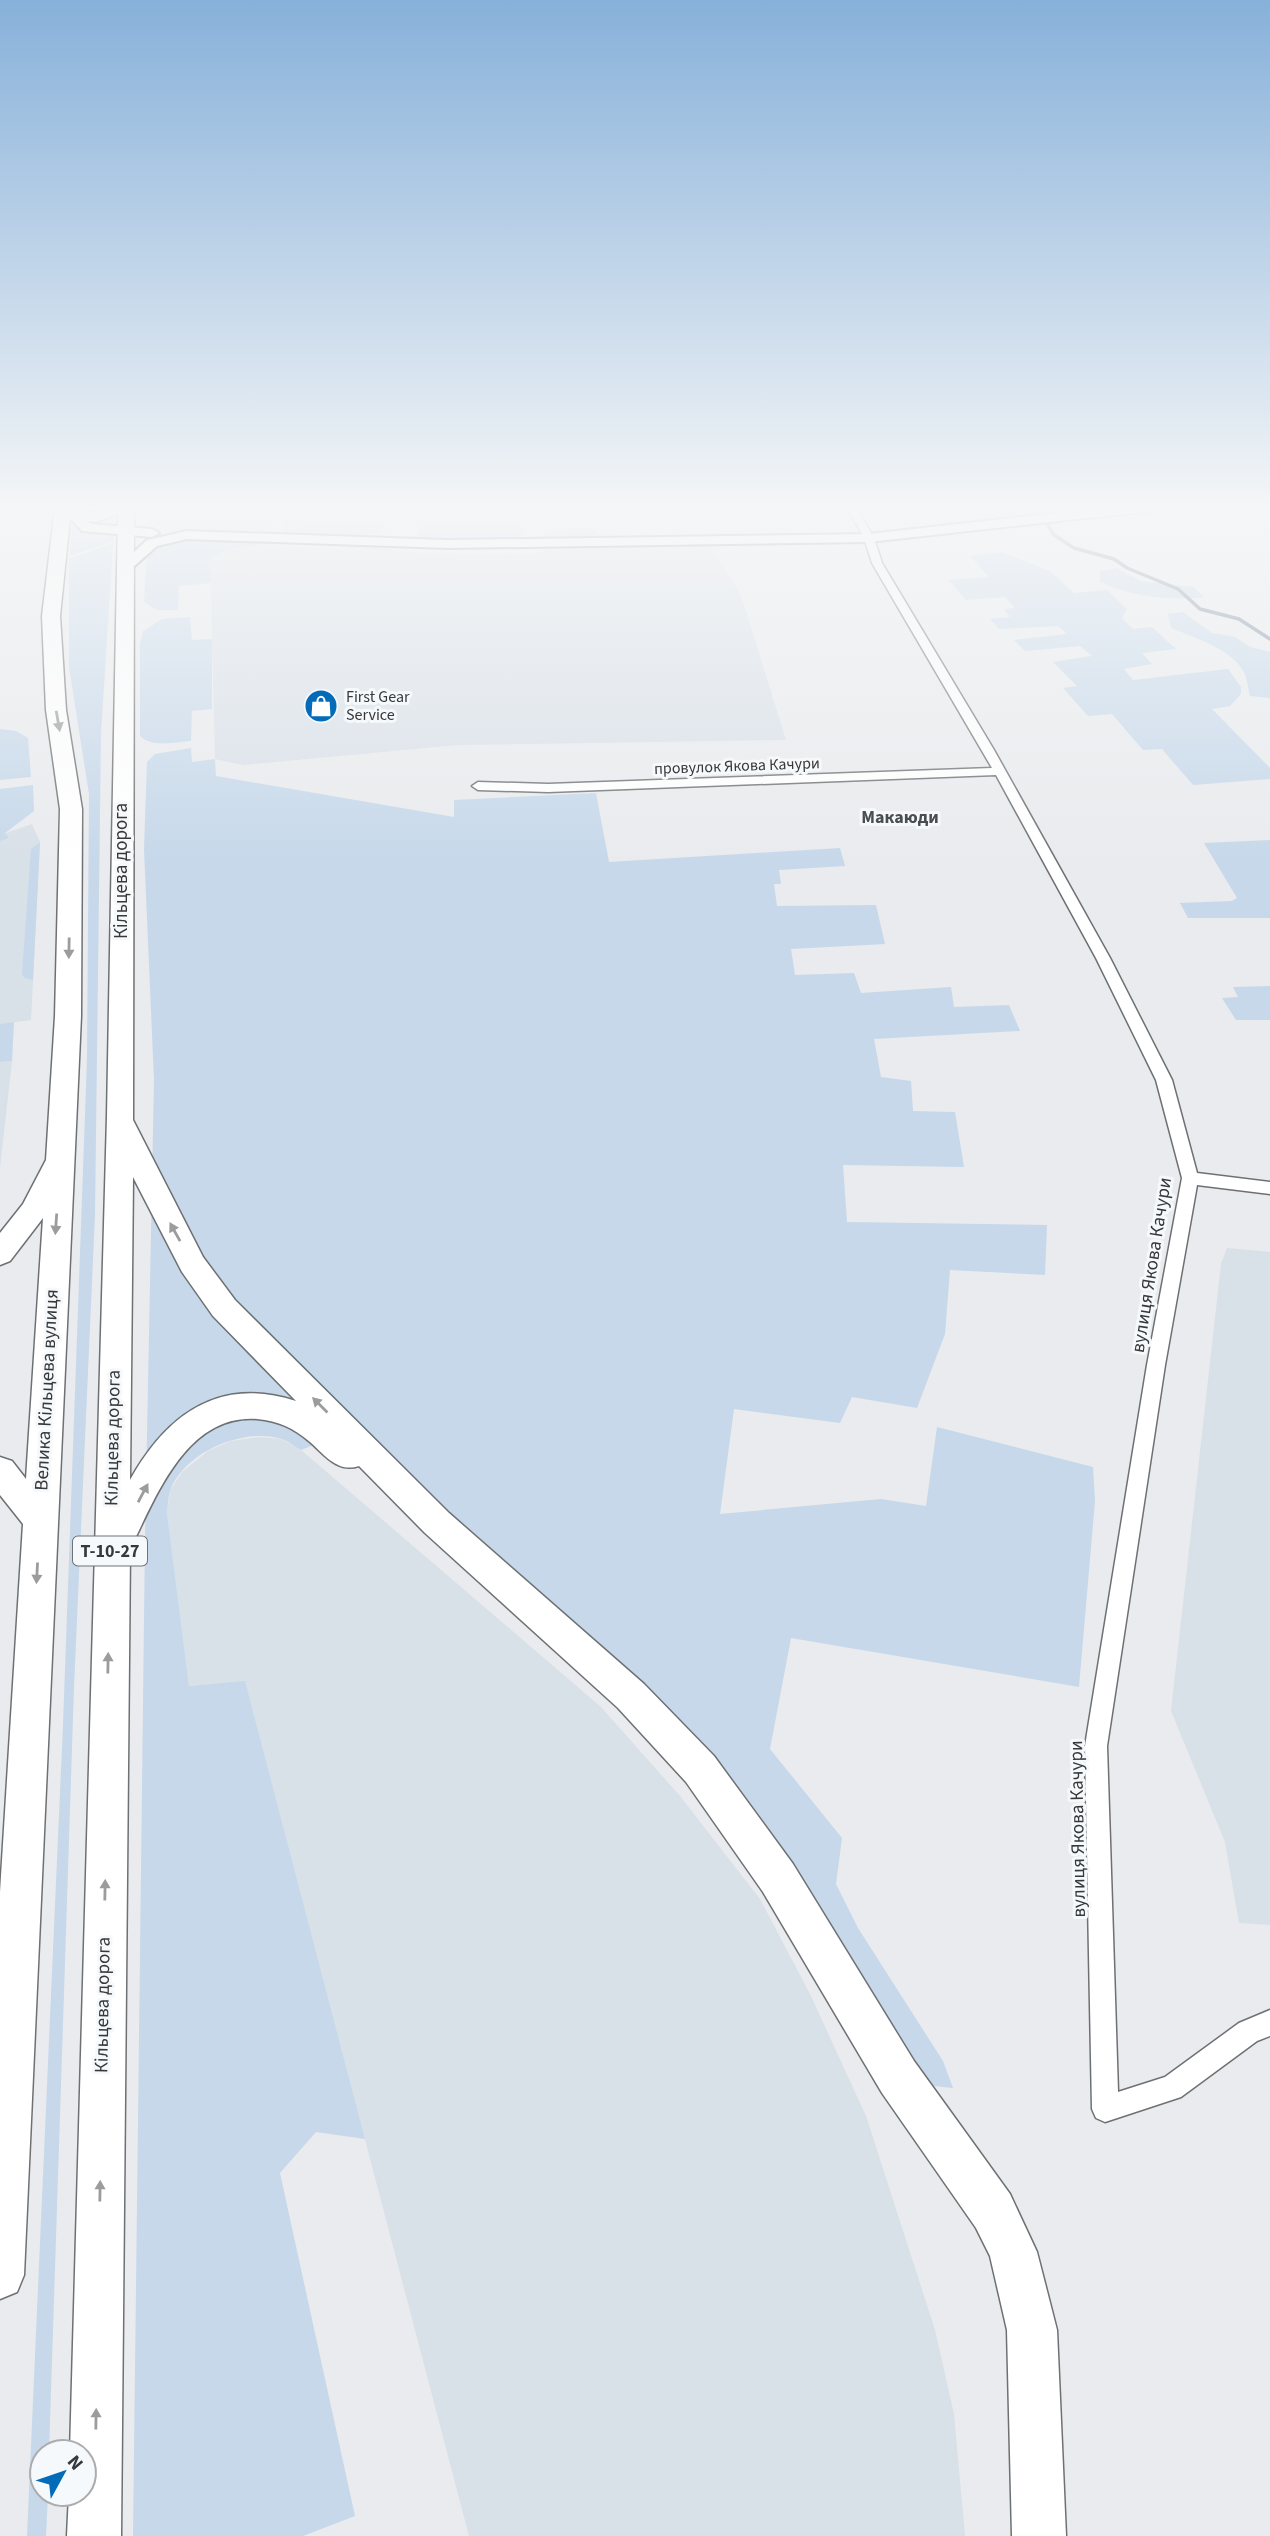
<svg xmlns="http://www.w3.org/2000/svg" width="1270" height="2536" font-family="'Source Sans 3',sans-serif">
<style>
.built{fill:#d8e0e8}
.green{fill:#c6d8ea}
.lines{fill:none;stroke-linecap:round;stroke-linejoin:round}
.stream{stroke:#7a8a9c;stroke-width:3.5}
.minor-casing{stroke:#6e7173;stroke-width:3}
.tertiary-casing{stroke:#6e7173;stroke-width:3}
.secondary-casing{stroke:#6e7173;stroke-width:4}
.trunk-casing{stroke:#6e7173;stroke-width:3}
.minor{fill:#fff;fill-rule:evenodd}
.tertiary{fill:#fff;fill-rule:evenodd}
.secondary{fill:#fff;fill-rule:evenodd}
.trunk{fill:#fff;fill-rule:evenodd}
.oneway{fill:#9b9c9c}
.labels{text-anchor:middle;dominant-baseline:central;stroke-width:6;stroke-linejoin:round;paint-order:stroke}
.far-poi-label{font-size:16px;fill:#373839;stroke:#f6f9fc;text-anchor:start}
.far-street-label{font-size:16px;fill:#373839;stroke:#f6f9fc}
.far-neighbourhood-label{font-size:18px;font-weight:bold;fill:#4b4e50;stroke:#f6f9fc}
.shield{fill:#f6f9fc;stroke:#707274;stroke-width:2}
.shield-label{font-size:18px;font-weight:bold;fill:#373839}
.street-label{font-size:19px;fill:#373839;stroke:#f6f9fc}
</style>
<rect width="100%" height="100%" fill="#e9ebee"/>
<path class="built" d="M142 507H271L272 518 269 530 259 534 172 530 145 521Z
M284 507H517L524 527 286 520Z
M249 545 428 553 535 554 549 549 724 545 715 553 741 595 786 740 457 745 243 765 215 759 210 559 221 552Z
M32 824 40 842 31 1020 0 1024V835Z
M12 1061 0 1168V1062Z
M1227 1248 1270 1252V1925L1239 1923 1225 1842 1171 1711 1221 1264Z
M259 1437 281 1439 301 1450 601 1707 680 1796 760 1899 810 1994 866 2116 935 2330 954 2414 965 2536H469L245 1682 189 1686 167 1513 170 1491 182 1472 208 1451 231 1441Z"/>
<path class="green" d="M286 520 384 523 379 533 360 538 289 534 283 531Z
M419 524 524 527 526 531 518 539 506 541H432L416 535Z
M75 526 114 534V541L70 556 71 527Z
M583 528 593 529 604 539 532 542C547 529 564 529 583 528Z
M193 539 220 540 393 549 392 551C348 549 244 533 210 559L211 583 179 586 178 610H157L144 602 147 552 162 544Z
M113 543 101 734 95 1214 74 1687 49 2452H42V2494H48L46 2536H27L63 1725 87 1059 89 794 69 667V559Z
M1002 552 1050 571 1074 593 1107 590 1127 609 1122 618 1133 629 1152 627 1176 649 1142 653 1152 664 1124 669 1133 680 1228 669 1241 687V694L1230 706 1212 709 1270 768V779L1193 785 1162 749 1143 750 1112 714 1088 716 1063 688 1077 686 1053 662 1092 656 1080 646 1025 651 1014 640 1067 634 1058 626 999 629 990 619 1010 617 1004 609 1015 608 1005 597 966 600 949 580 989 577 970 556Z
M1117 568 1141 581 1194 587 1204 597C1167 601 1134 597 1100 582V571Z
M1183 612 1212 633 1235 637 1250 647 1270 652V698L1250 696C1248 688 1247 676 1242 669 1229 648 1193 637 1171 628L1168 614Z
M190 617 192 640 212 639V709L192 711 191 741C175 742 152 748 140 736V644L143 631 162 619Z
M0 729 16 731 28 738 31 777 0 780Z
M191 748 192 762 215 759 216 776 454 817V800L596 793 609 862 840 848 845 866 779 870 781 884H774L777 906 876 905 885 944 791 949 795 975 854 973 861 993 951 987 954 1007 1009 1005 1020 1031 874 1039 881 1077 911 1081 913 1111 955 1112 964 1167 843 1165 847 1222 1047 1225 1045 1275 950 1270 945 1334 917 1408 852 1397 840 1423 734 1409 720 1514 881 1499 926 1506 937 1427 1093 1467 1095 1501 1079 1687 791 1638 770 1749 842 1838 836 1884 858 1928 943 2061 953 2088 924 2085 709 1751 639 1680 567 1615 446 1519 359 1427 301 1450C295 1447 288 1441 282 1439 244 1427 184 1452 170 1491 168 1497 168 1506 167 1513L189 1686 245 1681 365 2139 316 2132 280 2173 355 2516 303 2536H133L145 1538 154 1080 144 849 147 762 155 754Z
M33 785 34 811 5 833 9 838 0 841V789Z
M1270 840V918H1188L1180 903 1232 901 1237 898 1204 843Z
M40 842 33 980 25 978 22 974 31 849Z
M1270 986V1020H1236L1222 998 1238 997 1233 987Z
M14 1022 12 1061 0 1062V1024Z"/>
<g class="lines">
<path class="stream" d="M1046 522 1054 535 1074 548 1114 559 1127 568 1178 589 1200 609 1239 619 1270 639"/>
<defs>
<path id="minor" d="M847 507H856L874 538 882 563 994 750 1110 958 1172 1080 1197 1173 1270 1182V1194L1197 1185 1165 1365 1107 1746 1118 2092 1165 2077 1239 2023 1270 2010V2036L1257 2041 1181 2097 1105 2122 1096 2118 1092 2109 1085 1746 1147 1365 1182 1178 1156 1080 1096 958 996 775 548 792 478 790 472 786 478 782 548 784 992 768 872 563 864 538Z"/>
<path id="tertiary" d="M1119 507H1161L1155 511 1059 521 1053 517 1059 513Z"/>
<path id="secondary" d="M1073 507H1094L1059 521 869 542 448 548 187 539 157 546 131 569H121L119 566 147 540 187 531 448 540 869 534 1057 513Z
M73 510 91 524 152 529 159 533 152 537 82 531 66 514Z"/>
<path id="trunk" d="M55 507H77L79 511 96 513 107 507H134L133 1120 203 1257 235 1300 449 1513 644 1684 714 1756 793 1864 914 2061 1010 2194 1037 2252 1057 2330 1066 2536H1012L1007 2330 990 2256 976 2228 882 2093 763 1892 686 1782 618 1708 425 1533 359 1466C337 1473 325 1455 310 1442 293 1428 279 1421 257 1419 186 1414 156 1497 130 1549L121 2536H67L69 2494H84V2452H70L107 1116 118 514 96 522 70 518 60 616 66 710 82 809 81 1016 24 2275 17 2292 0 2299V1892L23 1524 0 1495V1457L12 1461 26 1479 43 1218 10 1261 0 1265V1233L23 1204 46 1160 55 1016 60 809 46 710 42 616ZM133 1177 182 1272 213 1316 296 1401C219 1376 167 1414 130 1480Z"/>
</defs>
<use href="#minor" class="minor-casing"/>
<use href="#tertiary" class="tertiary-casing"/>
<use href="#secondary" class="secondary-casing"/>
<use href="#trunk" class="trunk-casing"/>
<use href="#minor" class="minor"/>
<use href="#tertiary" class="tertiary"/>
<use href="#secondary" class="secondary"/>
<use href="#trunk" class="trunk"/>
</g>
<defs><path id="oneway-solid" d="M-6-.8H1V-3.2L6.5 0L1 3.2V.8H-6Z" transform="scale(1.75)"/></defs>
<g class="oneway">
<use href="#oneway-solid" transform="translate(58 721) rotate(80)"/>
<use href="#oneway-solid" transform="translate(69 948) rotate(91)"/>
<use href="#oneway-solid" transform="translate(56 1224) rotate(94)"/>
<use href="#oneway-solid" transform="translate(175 1232) rotate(-119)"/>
<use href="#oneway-solid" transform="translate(320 1405) rotate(-135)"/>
<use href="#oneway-solid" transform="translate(143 1493) rotate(-62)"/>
<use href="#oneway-solid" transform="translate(37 1573) rotate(93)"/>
<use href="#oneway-solid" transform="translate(108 1663) rotate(-89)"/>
<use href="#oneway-solid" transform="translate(105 1890) rotate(-89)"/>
<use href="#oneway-solid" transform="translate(100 2191) rotate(-89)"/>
<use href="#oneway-solid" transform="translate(96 2419) rotate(-89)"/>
</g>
<linearGradient id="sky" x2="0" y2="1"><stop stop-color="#87b1da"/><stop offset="0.59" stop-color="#f5f6f7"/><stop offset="1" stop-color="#f5f6f7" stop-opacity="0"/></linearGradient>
<rect width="1270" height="862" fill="url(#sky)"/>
<defs>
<symbol id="shop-disc" viewBox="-11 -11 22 22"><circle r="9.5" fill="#036bb7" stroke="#f6f9fc"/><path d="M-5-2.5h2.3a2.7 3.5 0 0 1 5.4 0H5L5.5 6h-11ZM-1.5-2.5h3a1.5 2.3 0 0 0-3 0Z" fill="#fff"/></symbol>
</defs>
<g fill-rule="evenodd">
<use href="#shop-disc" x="302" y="687" width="38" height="38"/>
</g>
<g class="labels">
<g class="far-poi-label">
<text x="346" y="697">First Gear<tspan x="346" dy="18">Service</tspan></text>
</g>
<g class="far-street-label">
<text transform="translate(737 766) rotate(-2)">провулок Якова Качури</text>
</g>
<g class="far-neighbourhood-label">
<text x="900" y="817">Макаюди</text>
</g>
<rect class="shield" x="73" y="1536.5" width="74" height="29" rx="5"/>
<g class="shield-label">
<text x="110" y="1551">Т-10-27</text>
</g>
<g class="street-label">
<text transform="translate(121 871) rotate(-90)">Кільцева дорога</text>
<text transform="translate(1152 1265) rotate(-81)">вулиця Якова Качури</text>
<text transform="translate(47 1390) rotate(-87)">Велика Кільцева вулиця</text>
<text transform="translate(113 1438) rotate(-89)">Кільцева дорога</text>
<text transform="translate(1078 1829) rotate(-91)">вулиця Якова Качури</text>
<text transform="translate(103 2005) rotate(-89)">Кільцева дорога</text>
</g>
</g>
<g transform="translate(63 2473) rotate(50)"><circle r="33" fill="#f6f9fc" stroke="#aaacae" stroke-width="2"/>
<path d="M0-5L12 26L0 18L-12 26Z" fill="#036bb7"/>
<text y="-10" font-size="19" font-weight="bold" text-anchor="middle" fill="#373839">N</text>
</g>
</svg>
